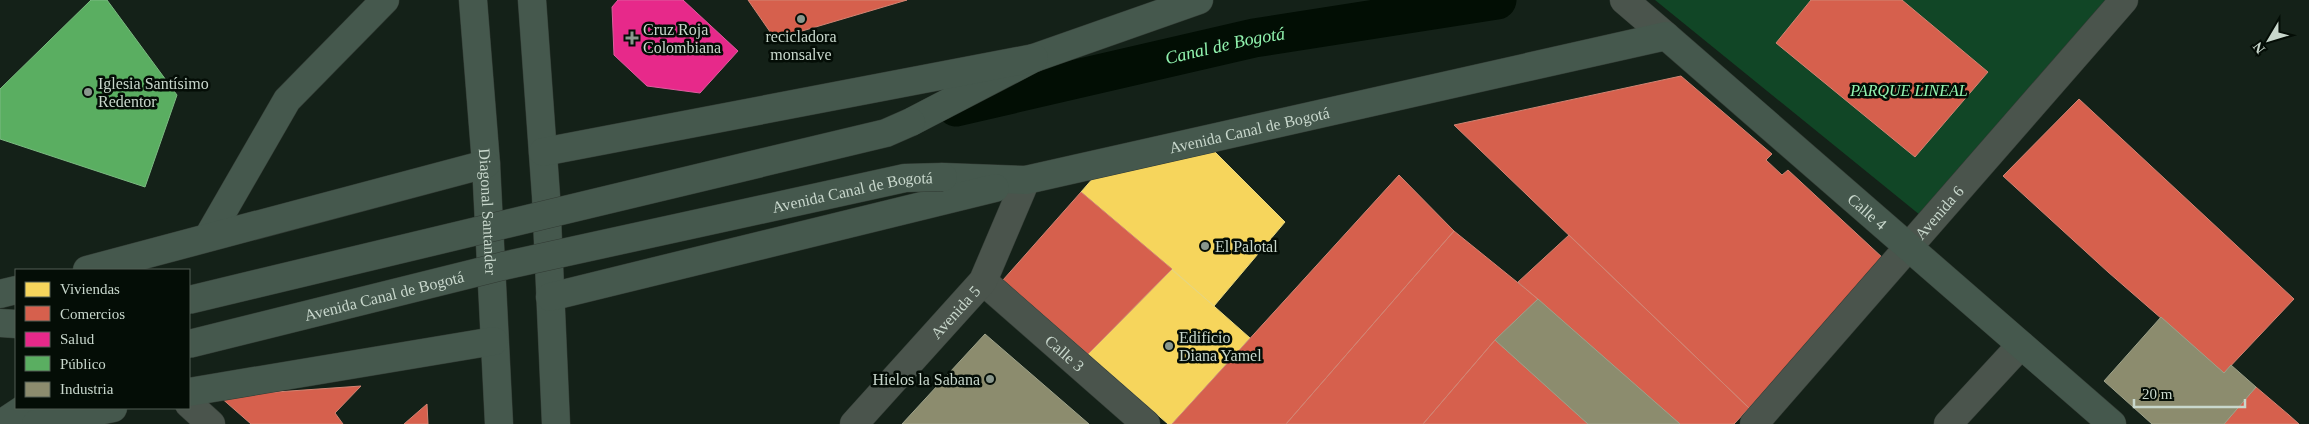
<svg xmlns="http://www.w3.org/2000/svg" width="2309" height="424" font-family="'Times New Roman',serif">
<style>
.green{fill:#114626}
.homes{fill:#f6d55c;stroke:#e8d67e}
.shops{fill:#d6604d;stroke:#d28473}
.health{fill:#e7298a;stroke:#de5d9e}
.public{fill:#5aae61;stroke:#7bba81}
.industry{fill:#8c8c6e;stroke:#9ea28a}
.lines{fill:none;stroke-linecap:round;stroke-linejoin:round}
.canal{stroke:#020e04;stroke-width:39}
.minor-casing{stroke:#323b34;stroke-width:29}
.major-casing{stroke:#323b34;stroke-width:29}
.minor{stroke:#4a544c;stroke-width:28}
.major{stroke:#45584d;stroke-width:28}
.major-bridge-casing{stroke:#323b34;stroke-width:29;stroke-linecap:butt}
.major-bridge{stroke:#45584d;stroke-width:28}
.poi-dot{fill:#89978d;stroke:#040d06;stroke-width:2}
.labels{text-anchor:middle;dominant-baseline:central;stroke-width:5;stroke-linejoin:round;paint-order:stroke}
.poi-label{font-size:16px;fill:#c8d7cc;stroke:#040d06;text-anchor:start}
.park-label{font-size:16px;font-style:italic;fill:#92f4b0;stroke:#040d06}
.street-label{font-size:16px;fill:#c8d7cc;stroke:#040d06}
.water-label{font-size:18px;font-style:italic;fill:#90f2ae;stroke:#040d06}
</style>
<rect width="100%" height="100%" fill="#142118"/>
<path class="green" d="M1655 0H2108L1920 215Z"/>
<path class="homes" d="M1208 145 1285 222 1214 306 1081 192 1101 169Z
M1172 269 1250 338 1172 424H1168L1088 354Z"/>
<path class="shops" d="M748 0H907L775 39Z
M1811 0H1902L1988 72 1915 157 1776 43Z
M1681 76 1772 154 1766 160 1782 175 1788 170 1884 259 1749 408 1454 125Z
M2079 99 2294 299 2224 373 2108 272 2003 176Z
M1399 175 1454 231 1286 424H1172Z
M1081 192 1172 269 1088 354 1003 280Z
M1454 231 1538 299 1495 340 1423 424H1286Z
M1569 235 1749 408 1734 424H1680L1518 282Z
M1495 340 1588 424H1423Z
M361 386 335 413 343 424H251L219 396Z
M2256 387 2289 415 2299 424H2224Z
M427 404 428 424H404Z"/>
<path class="health" d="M618 0H683L738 51 700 93 647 86 614 55 612 7Z"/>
<path class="public" d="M91 0H107L177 95 145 187 0 139V89Z"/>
<path class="industry" d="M1538 299 1680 424H1588L1495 340Z
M2161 317 2224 373 2231 365 2256 387 2224 424H2152L2104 381Z
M985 334 1089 424H902Z"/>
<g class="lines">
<path class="canal" id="s1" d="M956 107 1254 38 1497 0"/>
<defs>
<g id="minor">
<path d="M1624 0 1666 36"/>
<path id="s2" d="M983 281 1146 424"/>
<path d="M189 404 211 424"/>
<path id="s3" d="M854 424 983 281 1026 180"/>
<path id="s4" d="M1754 424 2124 0"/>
<path d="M1948 424 2021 345"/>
</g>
<g id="major">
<path id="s5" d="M473 0 486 164 499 424"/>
<path d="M532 0 546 196 556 424"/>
<path d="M911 122 1034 58 1199 0"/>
<path d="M543 152 1034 58"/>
<path id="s6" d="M943 177 1026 180 1666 36 2112 424"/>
<path d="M208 237 287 100 385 0"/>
<path d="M87 270 486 164"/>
<path d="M0 294 16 290"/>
<path d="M550 297 995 188"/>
<path d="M0 323 16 324"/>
<path d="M189 392 494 341"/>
<path d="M1 424 25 408"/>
<path d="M36 424 113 408"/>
</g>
</defs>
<use href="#minor" class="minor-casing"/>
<use href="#major" class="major-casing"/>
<use href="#minor" class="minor"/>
<use href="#major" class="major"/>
<defs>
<g id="major-bridge">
<path d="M189 300 886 133 911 122"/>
<path id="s7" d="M189 344 503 266 905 178 943 177"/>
</g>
</defs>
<use href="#major-bridge" class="major-bridge-casing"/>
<use href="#major-bridge" class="major-bridge"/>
</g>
<g class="poi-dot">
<circle cx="801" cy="19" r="5"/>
<path d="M629.5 30.5h5v5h5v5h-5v5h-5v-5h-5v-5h5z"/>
<circle cx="88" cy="92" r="5"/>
<circle cx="1205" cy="246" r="5"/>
<circle cx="1169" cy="346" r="5"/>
<circle cx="990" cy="379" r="5"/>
</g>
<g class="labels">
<g class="poi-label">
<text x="643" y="29">Cruz Roja<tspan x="643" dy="18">Colombiana</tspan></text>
<text x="801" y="36" text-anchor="middle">recicladora<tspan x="801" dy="18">monsalve</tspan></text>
<text x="98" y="83">Iglesia Santísimo<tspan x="98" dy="18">Redentor</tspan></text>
<text x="1215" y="246">El Palotal</text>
<text x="1179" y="337">Edificio<tspan x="1179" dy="18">Diana Yamel</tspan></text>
<text x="980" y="379" text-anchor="end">Hielos la Sabana</text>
</g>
<g class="park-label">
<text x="1909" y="90">PARQUE LINEAL</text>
</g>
<g class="street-label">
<text stroke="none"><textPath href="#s6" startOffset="312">Avenida Canal de Bogotá</textPath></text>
<text stroke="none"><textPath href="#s7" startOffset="681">Avenida Canal de Bogotá</textPath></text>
<text stroke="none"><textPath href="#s5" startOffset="212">Diagonal Santander</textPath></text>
<text stroke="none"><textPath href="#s6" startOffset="1006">Calle 4</textPath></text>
<text stroke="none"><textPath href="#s4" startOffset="281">Avenida 6</textPath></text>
<text stroke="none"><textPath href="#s7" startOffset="201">Avenida Canal de Bogotá</textPath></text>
<text stroke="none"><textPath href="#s3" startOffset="151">Avenida 5</textPath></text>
<text stroke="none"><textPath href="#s2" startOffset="109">Calle 3</textPath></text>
</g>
<g class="water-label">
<text stroke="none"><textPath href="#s1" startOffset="276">Canal de Bogotá</textPath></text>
</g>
</g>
<rect x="15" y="269" width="175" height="140" fill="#040d06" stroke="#525e55"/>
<rect x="25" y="282" width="25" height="15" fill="#f6d55c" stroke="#525e55"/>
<text x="60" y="294" font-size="15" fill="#c8d7cc">Viviendas</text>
<rect x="25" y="306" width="25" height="15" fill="#d6604d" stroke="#525e55"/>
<text x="60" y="319" font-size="15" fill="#c8d7cc">Comercios</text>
<rect x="25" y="332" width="25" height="15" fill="#e7298a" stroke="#525e55"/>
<text x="60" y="344" font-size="15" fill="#c8d7cc">Salud</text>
<rect x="25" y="356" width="25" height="15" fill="#5aae61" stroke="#525e55"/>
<text x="60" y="369" font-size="15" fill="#c8d7cc">Público</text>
<rect x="25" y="382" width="25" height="15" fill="#8c8c6e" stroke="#525e55"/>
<text x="60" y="394" font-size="15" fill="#c8d7cc">Industria</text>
<g transform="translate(2269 40) rotate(232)" stroke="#040d06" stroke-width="4" paint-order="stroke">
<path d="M0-4L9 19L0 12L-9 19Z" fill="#c8d7cc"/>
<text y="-8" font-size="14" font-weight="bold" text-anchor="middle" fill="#c8d7cc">N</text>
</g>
<path d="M2134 399v8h111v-8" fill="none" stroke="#c8d7cc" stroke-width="2.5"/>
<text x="2142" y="399" font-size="15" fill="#c8d7cc" stroke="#040d06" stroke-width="4" paint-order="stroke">20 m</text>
</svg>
